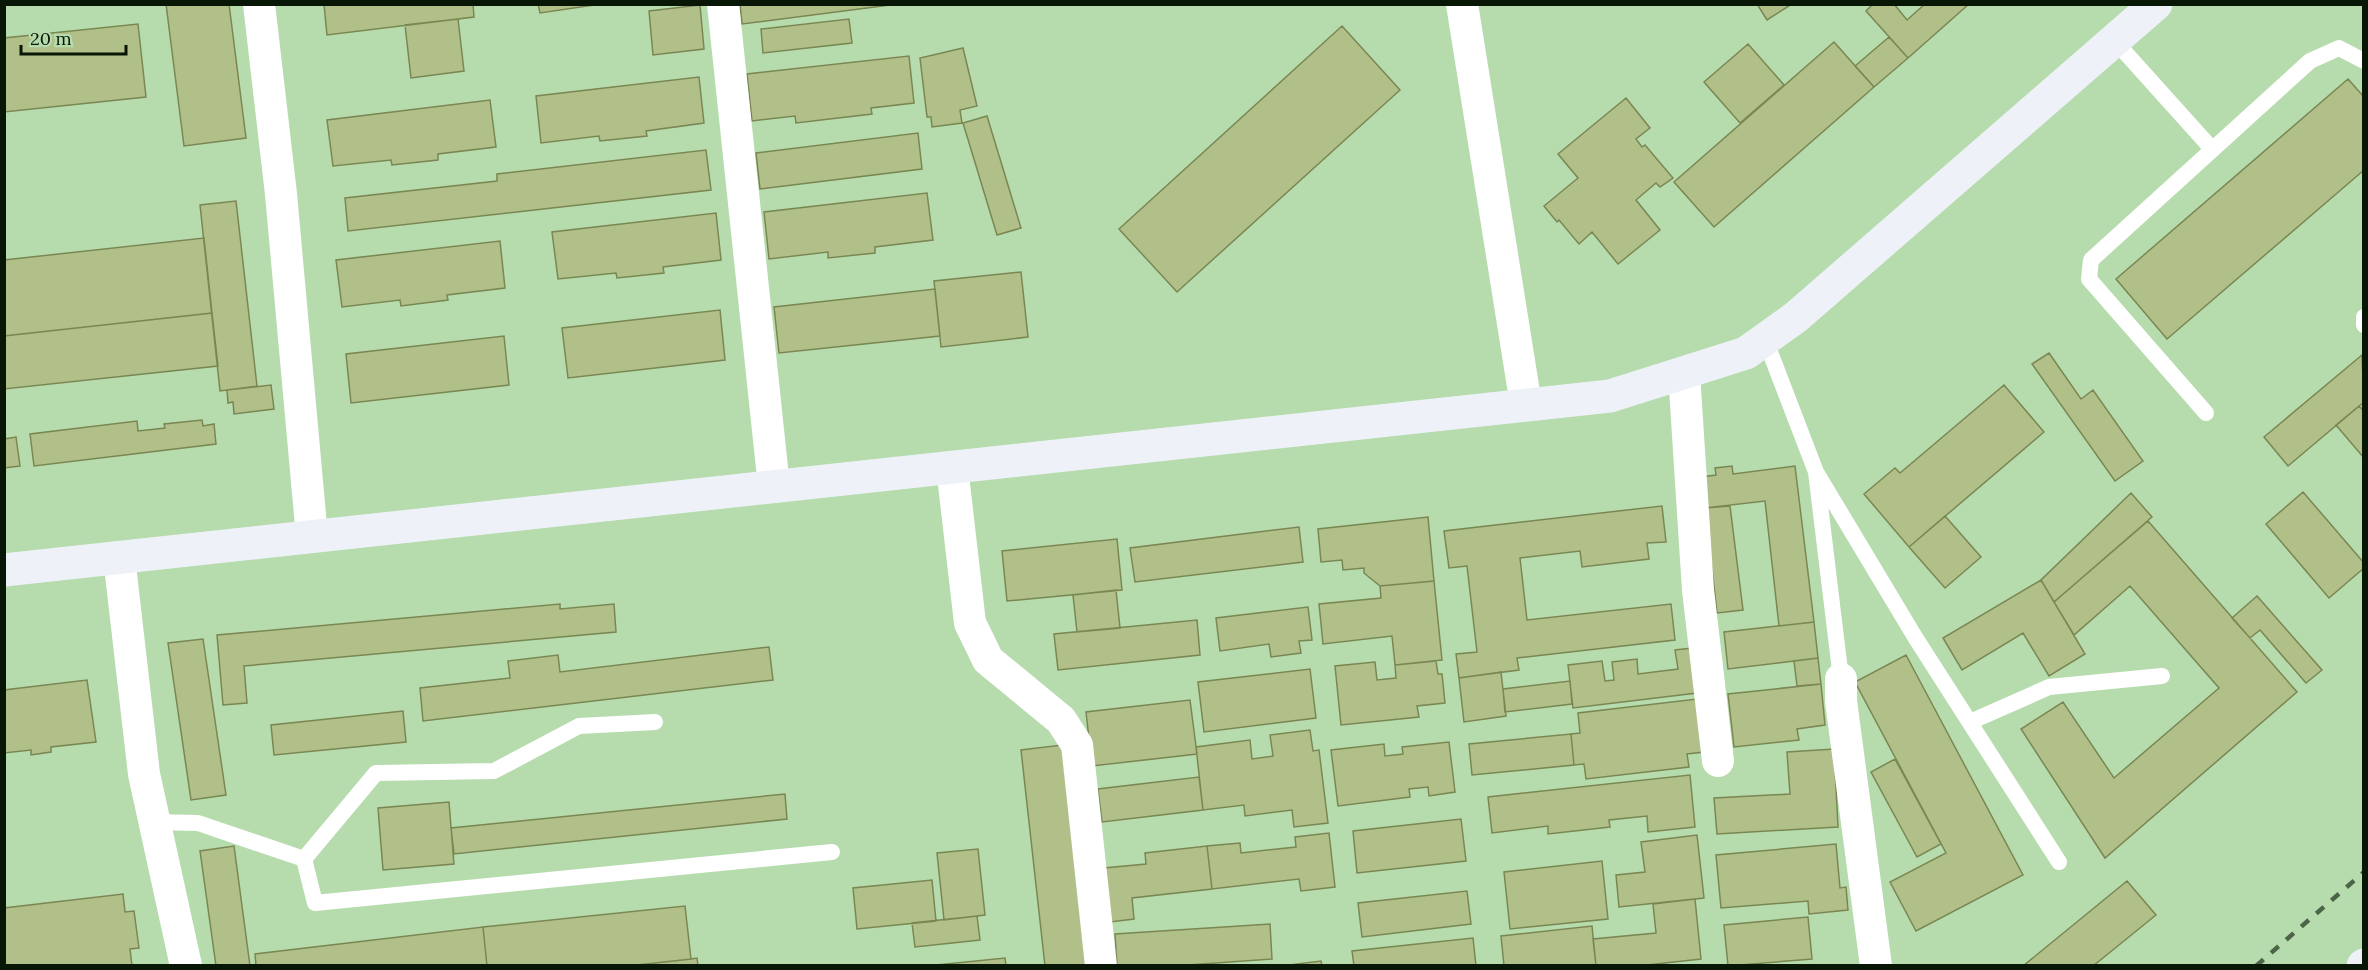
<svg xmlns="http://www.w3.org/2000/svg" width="2368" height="970" font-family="Lora,serif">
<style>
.building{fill:#b1bf89;stroke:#7a8753;stroke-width:1.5}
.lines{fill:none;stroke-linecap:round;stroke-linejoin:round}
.lane{stroke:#fff;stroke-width:16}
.street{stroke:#fff;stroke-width:32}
.secondary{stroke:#eef2f8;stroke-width:33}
.rail{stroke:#4d6448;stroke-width:4.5;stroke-dasharray:10 10;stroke-linecap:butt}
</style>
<rect width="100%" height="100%" fill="#b6dcad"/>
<path class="building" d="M166 4H229L246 138 184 146Z
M324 4H473L474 17 327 35Z
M538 4H601L540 13Z
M740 4H898L742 24Z
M1757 4H1792L1767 20Z
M1873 4H1894L1907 20 1925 4H1969L1908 58 1866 11Z
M700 5 704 49 653 55 649 11Z
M458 19 464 71 411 78 405 25Z
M849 19 852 43 763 53 761 29Z
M138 24 146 97 4 112V38Z
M1342 26 1400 90 1177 292 1119 229Z
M1889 37 1908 58 1874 87 1855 66Z
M1834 42 1874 87 1714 227 1674 182Z
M1748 44 1784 85 1740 123 1704 82Z
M963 48 977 106 960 110 962 123 932 127 931 117H927L920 58Z
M909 56 914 103 871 108 872 114 796 123 795 116 752 121 747 74Z
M699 77 704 123 646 131 647 136 600 141 599 136 541 143 536 96Z
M2348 79 2364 97V170L2167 339 2116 279Z
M1626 98 1650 128 1636 139 1642 147 1645 145 1673 178 1660 187 1656 183 1636 200 1660 230 1618 264 1592 232 1579 244 1559 220 1557 222 1544 206 1578 178 1558 154Z
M490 100 496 147 438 154V160L392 165 391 160 333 166 327 120Z
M987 116 1021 228 997 235 963 123Z
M918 133 922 169 760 189 756 153Z
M706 150 711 190 348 231 345 198 497 181V174Z
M927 193 933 240 875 247V253L828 258V252L769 259 764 212Z
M236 201 257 386 220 391 200 205Z
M716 213 721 260 663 267 664 273 617 278 616 273 558 279 552 232Z
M204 238 212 313 4 336V260Z
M500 241 505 288 447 295 448 300 401 306 400 300 342 307 336 260Z
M1021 272 1028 337 941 347 934 281Z
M935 289 940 336 779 353 774 307Z
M720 310 725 360 568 378 562 328Z
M212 313 218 366 4 389V336Z
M504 336 509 385 351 403 346 354Z
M2049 353 2081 399 2093 390 2143 461 2115 481 2032 364Z
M2362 355 2364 402 2288 466 2264 437Z
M271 385 274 409 234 414 233 402 228 403 227 390Z
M2004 385 2044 432 1909 547 1864 494 1895 468 1900 473Z
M2359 406 2364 411V458L2336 425Z
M202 420 203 426 214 424 216 444 34 466 30 434 137 421 138 431 165 428 164 424Z
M16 437 20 466 4 468V439Z
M1732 466 1733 474 1795 466 1814 622 1779 626 1765 501 1705 508 1701 477 1716 475 1715 468Z
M2303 492 2364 563V568L2329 598 2266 524Z
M2131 493 2152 517 2054 602 2041 580Z
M1662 506 1666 542 1647 543 1649 559 1582 567 1580 551 1520 558 1527 620 1671 604 1675 640 1517 658 1519 670 1459 678 1456 654 1477 652 1467 566 1449 568 1444 531Z
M1730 506 1743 610 1717 613 1705 508Z
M1945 516 1981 557 1945 588 1909 547Z
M1428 517 1434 581 1380 586 1364 573V568L1343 570 1342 560 1321 562 1318 529Z
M2148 521 2297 692 2105 858 2021 729 2063 702 2114 778 2219 688 2130 586 2074 635 2054 602Z
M1299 527 1303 562 1135 582 1130 548Z
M1117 539 1122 590 1007 601 1002 551Z
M2041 580 2085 654 2049 676 2023 633 1962 670 1943 638Z
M1434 581 1442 660 1395 665 1392 636 1323 644 1319 604 1381 598 1380 586Z
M1116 590 1120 628 1077 632 1073 595Z
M2257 596 2322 670 2306 683 2260 630 2250 638 2232 618Z
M560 604V609L614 604 616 632 244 666 247 703 223 705 217 635Z
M1308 607 1312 640 1299 641 1301 653 1271 657 1269 644 1220 651 1216 618Z
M1197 620 1200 655 1058 670 1054 634Z
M1814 622 1818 658 1728 669 1724 632Z
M203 639 226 795 191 800 168 643Z
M769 647 773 680 423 721 420 688 510 678 508 661 558 655 560 672Z
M1692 648 1697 693 1573 708 1568 665 1602 661 1605 681 1614 680 1612 662 1637 659 1638 674 1678 669 1675 650Z
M1906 655 2023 875 1916 931 1890 882 1946 853 1855 682Z
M1818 658 1821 684 1797 686 1794 661Z
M1436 661 1438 674H1442L1445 703 1417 706 1419 717 1341 725 1335 666 1375 662 1377 680 1396 678 1395 665Z
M1310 669 1316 718 1204 732 1198 682Z
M1501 672 1506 716 1464 722 1459 678Z
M87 680 96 742 51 747V752L31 755V750L4 753V690Z
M1570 681 1572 704 1505 712 1503 689Z
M1821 684 1825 725 1797 729 1799 740 1734 747 1728 694Z
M1697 699 1704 752 1687 754 1689 767 1586 779 1584 764 1574 765 1571 734 1580 733 1578 713Z
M1190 700 1197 754 1092 766 1086 712Z
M403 711 406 742 274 755 271 725Z
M1310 730 1313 751 1319 750 1328 823 1294 827 1292 810 1245 816 1244 805 1203 810 1196 747 1250 740 1252 759 1273 756 1270 735Z
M1571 734 1574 765 1472 775 1469 744Z
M1449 742 1455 792 1429 796 1428 787 1409 789 1410 797 1338 806 1331 750 1384 744 1385 756 1403 754 1402 747Z
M1062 745 1086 966H1045L1021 750Z
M1834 749 1838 827 1717 834 1714 798 1790 794 1787 752Z
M1895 759 1941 844 1917 857 1871 772Z
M1690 775 1695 827 1648 832 1647 816 1609 820 1610 827 1548 834V826L1492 833 1488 797Z
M1199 777 1203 810 1102 822 1098 789Z
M785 794 787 819 454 854 451 828Z
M449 802 454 864 383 870 378 808Z
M1461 819 1466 861 1357 873 1353 831Z
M1329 833 1335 887 1301 891 1299 879 1212 889 1207 846 1240 843 1241 853 1296 847 1295 837Z
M1697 835 1704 898 1619 907 1616 875 1645 872 1641 842Z
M1836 844 1840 888 1846 887 1848 910 1809 914 1808 901 1721 908 1716 855Z
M234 846 250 966H216L200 851Z
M1207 846 1212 889 1132 898 1134 919 1110 922 1104 868 1146 864 1145 853Z
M978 849 985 915 944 920 937 853Z
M1602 861 1608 919 1510 929 1504 872Z
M932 880 936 921 857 929 853 888Z
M2127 881 2156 915 2093 966H2023Z
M1467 891 1471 924 1362 937 1358 903Z
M123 894 125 912 134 911 139 948 130 949 132 966H4V908Z
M1695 899 1701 959 1638 966H1596L1593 939 1656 933 1653 904Z
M685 906 691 959 628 966H487L483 927Z
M977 916 980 940 915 947 912 923Z
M1808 917 1812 959 1728 966 1724 925Z
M1270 924 1272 959 1174 966H1117L1115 934Z
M1592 926 1596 966H1504L1501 936Z
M483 927 487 966H256L255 954Z
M1473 938 1476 966H1354L1352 951Z
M697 958 698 966H628L691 959Z
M1005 958 1006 966 936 965Z
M1321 961 1322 966H1281Z"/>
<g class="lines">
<path class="lane" d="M2114 40 2212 149
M2364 317V325
M1765 339 1816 472 1841 679
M2206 413 2089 279 2091 260 2310 61 2339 48 2364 61
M1816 472 1915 637 2059 862
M1970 722 2049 687 2162 676
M154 822 198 823 304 859 315 903 832 852
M304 859 376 773 494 771 579 726 655 722"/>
<path class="street" d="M259 4 281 194 312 537
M723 4 774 487
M1462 4 1526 405
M1684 373 1698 590 1718 761
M952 467 970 623 988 660 1061 720 1077 745 1101 966
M119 557 144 774 186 966
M1841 679V701L1876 966"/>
<path class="secondary" d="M4 570 1610 396 1746 353 1796 317 2156 4
M2363 966 2364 965"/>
<path class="rail" d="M2256 966 2364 872"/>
</g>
<rect width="2368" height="970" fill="none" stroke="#081606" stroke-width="12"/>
<path d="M21 45v9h105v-9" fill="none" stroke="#081606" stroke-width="3"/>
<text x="30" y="45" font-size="18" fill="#081606" stroke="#b6dcad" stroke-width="4.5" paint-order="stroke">20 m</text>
</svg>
